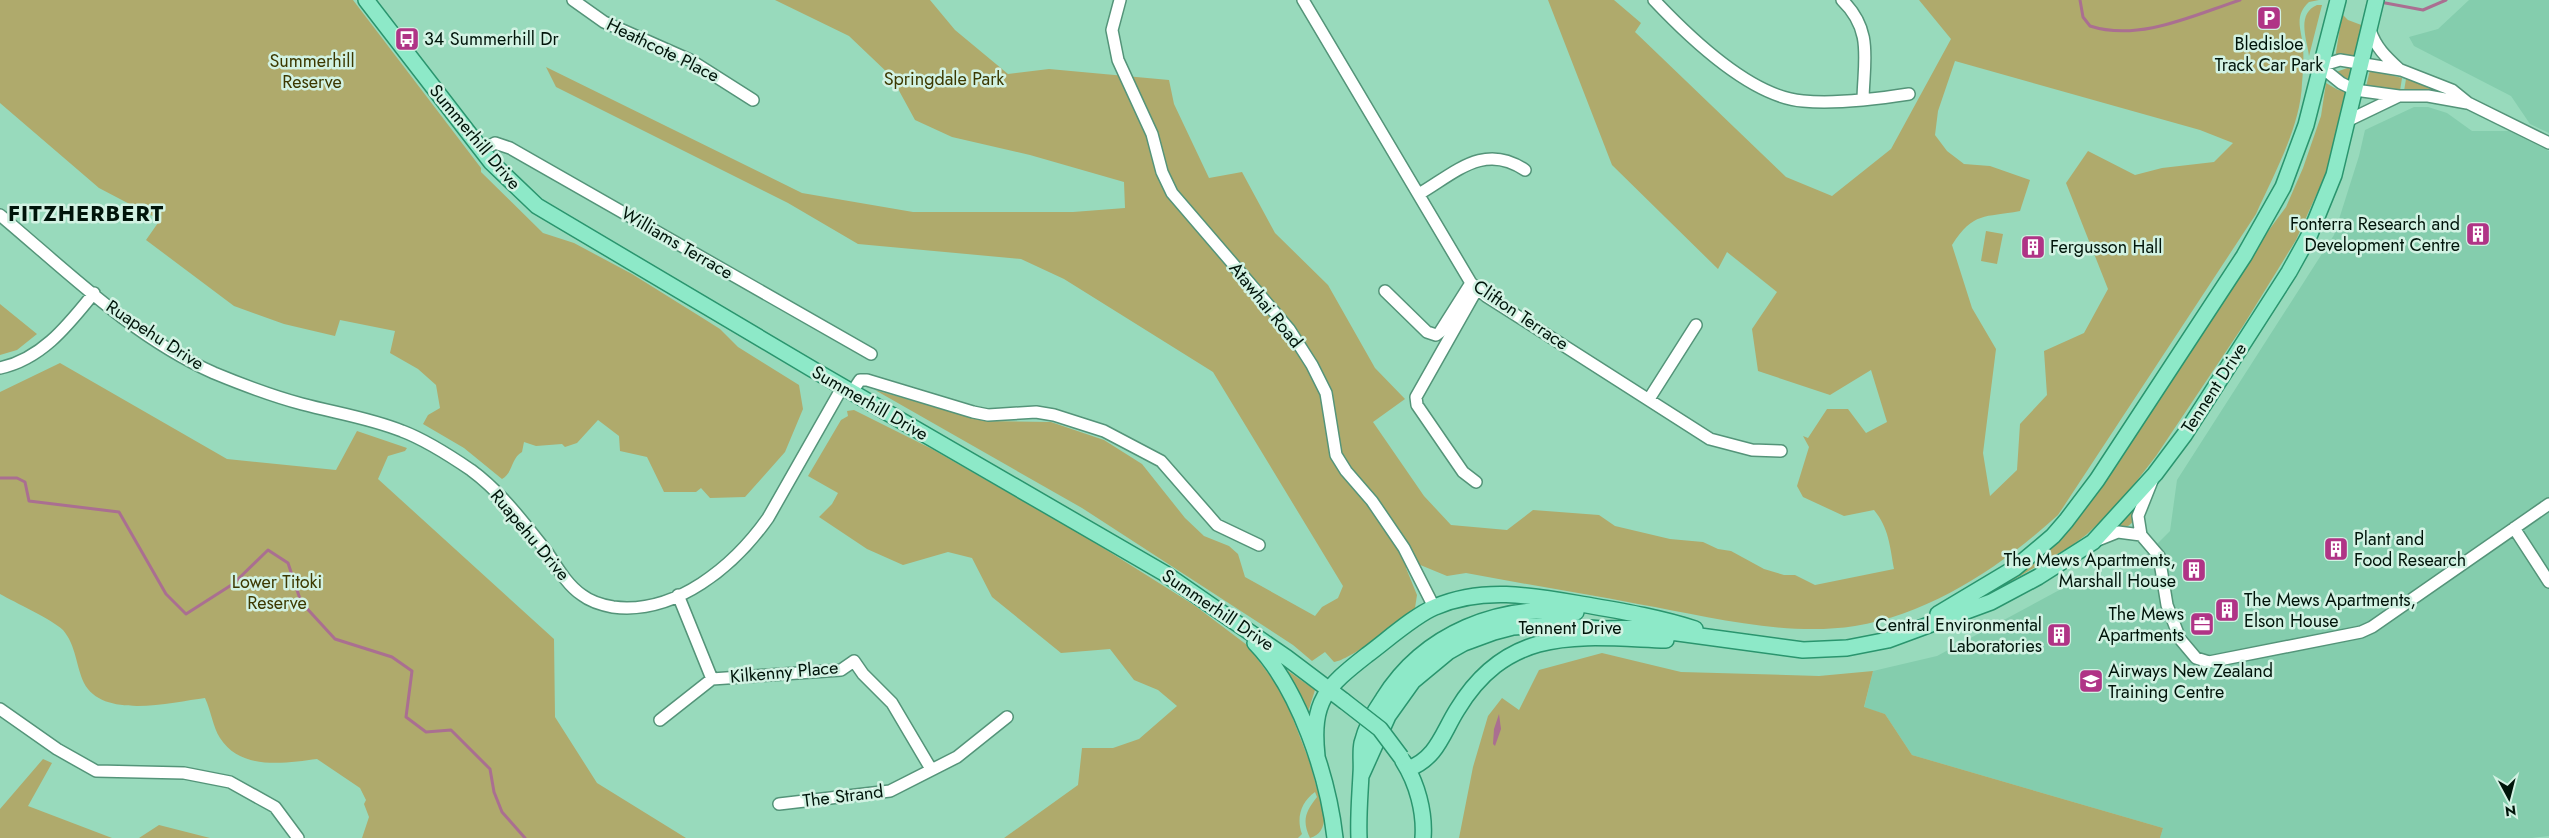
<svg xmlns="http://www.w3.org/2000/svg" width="2549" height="838" font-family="Jost,sans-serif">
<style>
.built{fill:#84cdad}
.green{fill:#afaa6c;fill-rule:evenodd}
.water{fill:#aa6f91}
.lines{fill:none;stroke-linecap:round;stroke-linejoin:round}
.stream{stroke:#aa6f91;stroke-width:3}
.minor-casing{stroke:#549479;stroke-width:14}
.major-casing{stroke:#2a956e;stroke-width:18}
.minor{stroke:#fff;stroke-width:11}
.major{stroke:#8de9c8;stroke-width:15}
.major-bridge-casing{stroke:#2a956e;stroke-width:18;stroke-linecap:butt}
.major-bridge{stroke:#8de9c8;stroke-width:15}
.labels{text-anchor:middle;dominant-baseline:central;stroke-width:5;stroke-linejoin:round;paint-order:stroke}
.poi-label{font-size:18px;fill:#00140a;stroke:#d2f2e3;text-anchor:start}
.street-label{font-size:18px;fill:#00140a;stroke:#d2f2e3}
.park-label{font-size:18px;fill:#3c3801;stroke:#d2f2e3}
.district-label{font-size:22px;font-weight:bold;letter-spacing:1px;fill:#00140a;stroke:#d2f2e3}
</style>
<rect width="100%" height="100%" fill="#98dabc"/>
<path class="built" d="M2469 0H2549V133L2530 124 2511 96 2414 46 2409 37 2438 29Z
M2414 107H2428L2447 113 2472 131H2509L2549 151V836L2532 838H2160L2163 828 1912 755 1885 714 1864 708 1873 671 1937 656 2065 587 2130 571 2170 531 2177 480 2334 235 2359 156 2365 130Z"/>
<path class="green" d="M0 0H353L481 168V172L543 233 574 243 632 274 701 317 720 329 738 347 799 385 803 409 785 452 745 497 710 498 701 488 696 492H664L647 457 620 451 619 436 598 420 577 443 565 447 562 444 536 446 524 442 522 452C511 458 513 473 502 479L464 448 423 424 428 415 440 408 436 385 418 369 390 353 395 331 340 320 335 336 284 324 234 306 146 240 160 220 99 188 0 103Z
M775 0H930L955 30 1008 74 1049 69 1169 80 1174 104 1209 178 1242 172 1275 233 1328 285 1375 368 1405 399 1373 422 1424 496 1451 525 1507 530 1533 510 1599 515 1615 526 1670 539 1703 542 1718 549 1731 551 1764 569 1784 575H1795L1815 585 1894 569C1890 547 1889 528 1874 510L1844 516 1803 497 1797 486 1809 447 1803 436 1808 438 1827 409H1848L1866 433 1887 422 1871 370 1830 395 1758 371 1752 329 1777 292 1727 252 1718 269 1612 165 1548 0H1614L1641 23 1635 32 1786 177 1832 196 1891 149 1951 39 1919 0H2319L2309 2C2293 17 2302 30 2303 48 2304 60 2303 72 2302 83 2301 126 2273 176 2256 214L2058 515C2002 566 1931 614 1855 626 1785 637 1706 616 1638 604 1581 593 1523 584 1466 573L1447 576 1413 562 1406 568 1417 595 1415 608C1405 620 1348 661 1334 662L1325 652 1312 661 1293 645 1082 508 875 390 984 421 1051 422 1104 440 1142 464 1185 518 1204 536 1229 546 1238 554 1245 577 1315 616 1322 607 1338 598 1343 586 1213 372 1064 279 1021 259 858 244 788 203 556 87 546 67 802 193 913 212H1073L1125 208 1124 182 1030 155 952 137 915 120 891 76 849 36ZM1955 61 2200 130 2233 143 2214 162 2162 168 2135 175 2088 151 2066 183 2108 289 2084 333 2044 351 2047 395 2020 424 2017 470 1990 496 1983 453 1996 349 1972 308 1952 245C1974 211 1984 218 2020 211L2030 180 1990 166 1964 164 1947 151 1935 135 1938 111Z
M2317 5H2322L2309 56C2307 40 2296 14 2317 5Z
M2342 14 2348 20 2364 26 2356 60 2335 59Z
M2350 67 2352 69 2350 84 2336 72Z
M2370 70 2402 78 2400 91 2366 87Z
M2406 79 2433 88 2430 93 2404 91Z
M2326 83 2338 90 2349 91 2326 173 2296 240 2243 326 2156 456 2118 505 2086 535 2071 546 1988 595 2066 531 2085 509 2246 261 2286 207 2303 168 2321 116Z
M1986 231 2003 234 1997 264 1981 261Z
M0 304 37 334 17 350 0 355Z
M60 363 227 459 336 470 357 431 407 448 405 451 388 456 378 479 554 639 555 717 597 783 686 838H362L369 817 364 804 366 800 360 788 317 759C286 763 241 771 220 738 213 727 211 711 205 698 173 702 103 720 84 683 76 666 76 645 63 630 53 620 14 602 0 594V392Z
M854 410 932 449 1089 539 1194 605 1247 645 1276 684 1288 706 1310 763 1324 815C1325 825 1321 835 1310 838 1302 821 1305 812 1317 797L1315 792C1301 802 1296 818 1302 834L1298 838H1004L1078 785 1082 748H1113L1139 739 1177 706 1158 690 1134 680 1110 649 1061 653 992 597 972 558 948 552 903 565 867 549 819 517 832 504 838 493 808 476 841 420 848 416 847 411Z
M2140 499C2135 520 2136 527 2113 530Z
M1602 653 1681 672 1819 676 1873 671 1864 707 1885 714 1912 755 2163 828 2160 838H1459L1473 767 1488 716 1502 698 1519 710 1539 670Z
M1274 661 1315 690 1308 712 1307 725Z
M43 759 52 763 28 806 112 838H0V809Z
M159 825 210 838H139Z"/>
<path class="water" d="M1499 714 1501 729 1495 746 1493 744 1494 729Z"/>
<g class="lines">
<path class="stream" d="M2080 0 2083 17 2090 26C2139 42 2194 15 2240 0
M2380 2 2423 10 2446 0
M0 478H17L25 482 29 501 119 512 166 594 186 614 233 584 268 550 288 563 301 602 335 639 392 657 412 671 406 717 426 732 451 730 490 769 494 792 502 812 525 838"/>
<defs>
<path id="minor" d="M573 0 604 22 690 60 753 100
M1120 0 1112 30 1118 60 1152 134 1162 172 1172 193 1289 329 1312 365 1326 393 1336 455 1346 471 1372 501 1404 548 1434 607
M1303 0 1471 283 1486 296 1710 439 1752 450 1781 451
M1654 0C1688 36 1751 97 1803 101 1836 104 1877 99 1909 94
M1842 0C1873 30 1864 59 1863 99
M2370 30C2376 48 2386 57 2400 70
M2320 66 2340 60 2401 70 2452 90 2468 103 2549 143
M2320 66 2341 83 2355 90 2399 96H2428L2467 103
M2347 121 2399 96
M482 151 495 143 510 148 871 354
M1419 194C1455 173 1484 142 1525 170
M0 215C67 271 133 337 214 373 243 385 272 396 302 404 336 413 370 418 402 431 426 440 449 455 471 470 501 492 524 523 547 552 557 567 567 585 582 595 591 602 602 605 613 607 676 615 734 566 768 518L843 386
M1385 291 1427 332 1436 335 1440 332 1471 283
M0 368C42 359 68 325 94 293
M852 392 860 380H867L973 412 988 415 1036 412 1054 415 1104 431 1161 461 1217 525 1259 545
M1649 399 1696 325
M2152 481 2138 516 2141 535 2159 556 2167 605 2180 639 2196 658 2209 662 2361 632 2372 627 2549 504
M1476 482 1463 472 1417 405 1416 397 1477 289
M2514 528 2549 582
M2098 540 2118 532 2141 535
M678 595 712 679
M0 709 57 749 96 771 184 773 230 782 275 807 298 838
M660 720 712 679 841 670 854 661 863 674 892 703 931 769
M779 804 890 791 957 757 1007 717"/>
<path id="major" d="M366 0 491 162 537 206 812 369 1164 573 1287 658 1344 701
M1938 614 2015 568 2053 536 2066 521 2097 480 2244 256 2283 187 2306 125 2338 0
M1255 643C1299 688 1328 776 1335 838
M1317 756C1311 701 1326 687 1367 655 1386 641 1415 615 1435 607 1486 585 1539 597 1592 606 1627 612 1661 618 1695 629
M1403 761C1417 783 1425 812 1423 838
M1408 769C1437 758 1442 734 1457 710 1509 624 1580 637 1666 640
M1361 776 1388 716 1413 681 1448 652 1464 643 1494 632 1513 627 1553 625 1602 629 1641 628 1803 650 1847 648 1888 640 1991 602 2038 577 2093 542 2155 474 2185 434 2289 272 2310 234 2334 175 2376 0
M1359 838C1358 816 1360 795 1361 774 1362 764 1360 753 1362 743 1366 727 1374 712 1383 699 1424 633 1500 603 1576 612"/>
</defs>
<use href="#minor" class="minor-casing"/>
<use href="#major" class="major-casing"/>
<use href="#minor" class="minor"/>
<use href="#major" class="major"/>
<defs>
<path id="major-bridge" d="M1344 701 1380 729 1401 757"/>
</defs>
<use href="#major-bridge" class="major-bridge-casing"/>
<use href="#major-bridge" class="major-bridge"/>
</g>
<defs>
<symbol id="parking-square" viewBox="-11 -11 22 22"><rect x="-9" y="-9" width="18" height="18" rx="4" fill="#b03486" stroke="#d2f2e3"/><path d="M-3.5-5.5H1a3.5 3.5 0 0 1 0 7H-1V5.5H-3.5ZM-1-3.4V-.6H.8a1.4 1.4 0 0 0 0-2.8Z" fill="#fff"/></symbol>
<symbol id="bus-square" viewBox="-11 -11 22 22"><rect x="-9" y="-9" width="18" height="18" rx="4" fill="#b03486" stroke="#d2f2e3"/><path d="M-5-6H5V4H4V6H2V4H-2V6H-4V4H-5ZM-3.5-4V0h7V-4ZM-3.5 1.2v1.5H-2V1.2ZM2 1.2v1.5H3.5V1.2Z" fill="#fff"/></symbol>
<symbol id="building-square" viewBox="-11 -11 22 22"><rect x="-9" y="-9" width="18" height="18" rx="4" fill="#b03486" stroke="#d2f2e3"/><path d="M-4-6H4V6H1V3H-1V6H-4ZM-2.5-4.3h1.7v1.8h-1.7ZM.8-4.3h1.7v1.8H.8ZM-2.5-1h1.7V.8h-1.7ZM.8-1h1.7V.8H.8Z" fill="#fff"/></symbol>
<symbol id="office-square" viewBox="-11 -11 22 22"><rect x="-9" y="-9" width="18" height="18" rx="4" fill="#b03486" stroke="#d2f2e3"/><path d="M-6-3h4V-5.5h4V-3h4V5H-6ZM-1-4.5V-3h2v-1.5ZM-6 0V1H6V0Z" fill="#fff"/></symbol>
<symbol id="university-square" viewBox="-11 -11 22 22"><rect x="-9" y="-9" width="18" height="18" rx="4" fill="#b03486" stroke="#d2f2e3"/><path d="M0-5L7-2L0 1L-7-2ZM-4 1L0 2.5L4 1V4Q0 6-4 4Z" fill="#fff"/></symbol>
</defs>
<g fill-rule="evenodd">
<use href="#parking-square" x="2255" y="4" width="28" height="28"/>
<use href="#bus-square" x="393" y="25" width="28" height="28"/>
<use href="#building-square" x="2464" y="220" width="28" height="28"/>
<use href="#building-square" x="2019" y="233" width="28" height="28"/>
<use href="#building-square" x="2322" y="535" width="28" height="28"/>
<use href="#building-square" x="2180" y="556" width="28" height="28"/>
<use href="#building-square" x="2213" y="596" width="28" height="28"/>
<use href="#office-square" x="2188" y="610" width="28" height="28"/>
<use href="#building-square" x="2045" y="621" width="28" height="28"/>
<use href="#university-square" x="2077" y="667" width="28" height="28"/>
</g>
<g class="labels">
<g class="poi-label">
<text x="424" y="39">34 Summerhill Dr</text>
<text x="2269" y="44" text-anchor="middle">Bledisloe<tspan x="2269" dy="21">Track Car Park</tspan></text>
<text x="2460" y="224" text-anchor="end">Fonterra Research and<tspan x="2460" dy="21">Development Centre</tspan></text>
<text x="2050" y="247">Fergusson Hall</text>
<text x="2354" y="539">Plant and<tspan x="2354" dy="21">Food Research</tspan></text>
<text x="2176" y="560" text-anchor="end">The Mews Apartments,<tspan x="2176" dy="21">Marshall House</tspan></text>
<text x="2244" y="600">The Mews Apartments,<tspan x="2244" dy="21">Elson House</tspan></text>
<text x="2184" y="614" text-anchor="end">The Mews<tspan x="2184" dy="21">Apartments</tspan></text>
<text x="2042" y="625" text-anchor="end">Central Environmental<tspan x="2042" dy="21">Laboratories</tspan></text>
<text x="2108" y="671">Airways New Zealand<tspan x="2108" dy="21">Training Centre</tspan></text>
</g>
<g class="street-label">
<text transform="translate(663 50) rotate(26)">Heathcote Place</text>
<text transform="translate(475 137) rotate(50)">Summerhill Drive</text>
<text transform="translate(677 243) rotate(30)">Williams Terrace</text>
<text transform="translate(1266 305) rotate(51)">Atawhai Road</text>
<text transform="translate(1521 315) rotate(34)">Clifton Terrace</text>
<text transform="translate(155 335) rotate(33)">Ruapehu Drive</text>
<text transform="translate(2214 388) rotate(-57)">Tennent Drive</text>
<text transform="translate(870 403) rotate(30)">Summerhill Drive</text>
<text transform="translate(530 535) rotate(50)">Ruapehu Drive</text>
<text transform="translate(1218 610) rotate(34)">Summerhill Drive</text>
<text x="1570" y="628">Tennent Drive</text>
<text transform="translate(784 672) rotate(-5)">Kilkenny Place</text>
<text transform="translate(843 796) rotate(-7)">The Strand</text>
</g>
<g class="park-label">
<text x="312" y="61">Summerhill<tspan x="312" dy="21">Reserve</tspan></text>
<text x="944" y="79">Springdale Park</text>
<text x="277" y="582">Lower Titoki<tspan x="277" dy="21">Reserve</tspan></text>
</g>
<g class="district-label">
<text x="86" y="213">FITZHERBERT</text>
</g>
</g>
<g transform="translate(2509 798) rotate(173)" stroke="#d2f2e3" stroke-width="4" paint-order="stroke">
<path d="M0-4L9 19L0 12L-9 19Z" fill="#00140a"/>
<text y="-8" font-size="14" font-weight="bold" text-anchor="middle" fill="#00140a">N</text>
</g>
</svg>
